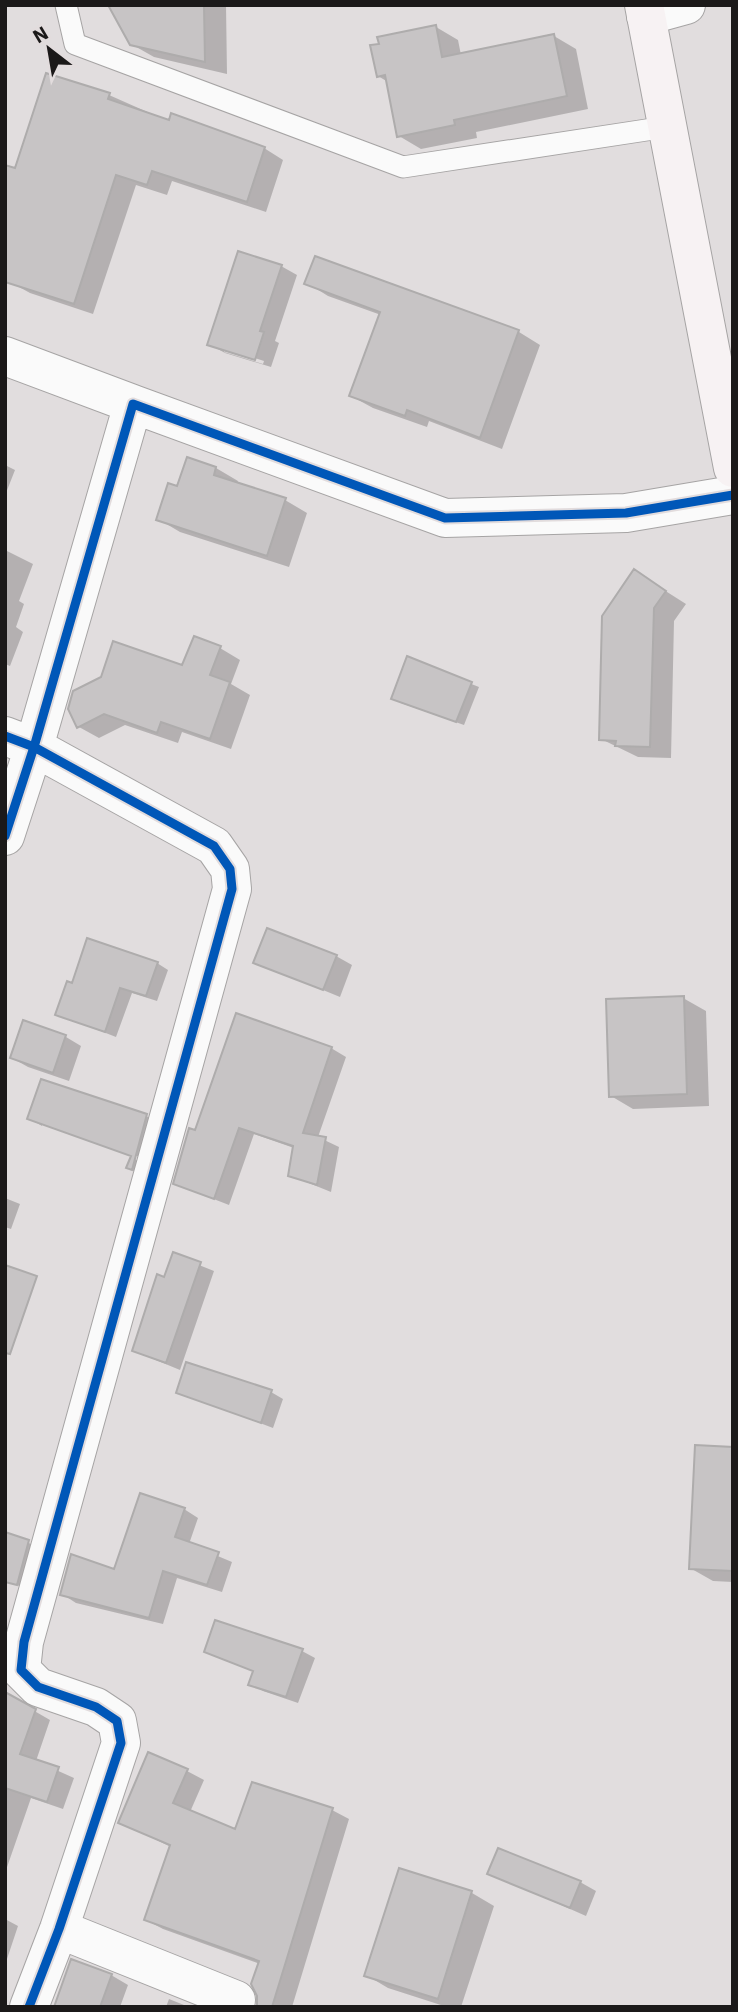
<svg xmlns="http://www.w3.org/2000/svg" width="738" height="2012" font-family="'IBM Plex Sans',sans-serif">
<style>
.shadow{fill:#0003;fill-rule:evenodd}
.building{fill:#c7c4c5;stroke:#aeacac;stroke-width:2}
.lines{fill:none;stroke-linecap:round;stroke-linejoin:round}
.lane-casing{stroke:#a6a4a4;stroke-width:23}
.street-casing{stroke:#a6a4a4;stroke-width:40}
.secondary-casing{stroke:#a6a4a4;stroke-width:40}
.lane{stroke:#fafafa;stroke-width:21}
.street{stroke:#fafafa;stroke-width:38}
.secondary{stroke:#f7f2f3;stroke-width:38}
.cycleway-casing{stroke:#e2dcdd;stroke-width:13}
.cycleway{stroke:#0057b8;stroke-width:9}
</style>
<rect width="100%" height="100%" fill="#e1ddde"/>
<path class="shadow" d="M115 5H226L227 74 154 57 131 44Z
M436 27 458 40 461 55 554 36 576 49 588 109 476 132 477 138 421 149 399 136 388 82 378 76Z
M109 95 170 122 264 148 283 160 266 212 172 181 167 195 136 185 93 314 30 293 10 282 16 170Z
M316 258 519 332 540 345 502 449 429 421 427 427 373 408 351 396 381 315 328 296 307 283Z
M281 266 297 275 275 341 279 343 271 367 225 353 209 344ZM224 348 264 361 263 364 224 352Z
M188 459 216 468 238 481 237 484 285 500 307 513 289 567 180 532 158 519 178 488Z
M5 465 15 470 6 493H5Z
M5 550 33 564 19 601 24 604 16 627 23 632 10 666 5 664Z
M634 571 686 604 674 621 671 758 638 757 601 739Z
M220 648 240 660 231 684 250 695 231 749 182 732 178 743 125 725 99 738 79 727 102 678 183 668Z
M408 659 479 687 464 725 401 703Z
M336 956 352 965 340 997 255 962Z
M157 963 168 970 157 1001 132 993 116 1037 57 1014 73 985Z
M683 998 706 1011 709 1106 633 1109 611 1096Z
M24 1023 66 1037 81 1046 69 1081 28 1067 12 1058Z
M331 1048 346 1057 318 1137 339 1147 331 1192 289 1175 294 1148 254 1134 229 1205 175 1184 196 1132Z
M146 1116 161 1124 143 1176 128 1168 132 1158 138 1161 140 1157 42 1123V1126L29 1118Z
M5 1198 20 1204 11 1229 5 1227Z
M174 1255 214 1271 180 1370 134 1351Z
M178 1392H271L283 1399 273 1428Z
M733 1449V1582L713 1581 690 1568Z
M184 1509 198 1518 189 1544 232 1562 222 1592 177 1578 163 1624 76 1603 62 1594 115 1571Z
M9 1535 36 1546 25 1588 5 1581Z
M302 1651 315 1658 298 1703 263 1691 251 1684 255 1672 206 1652Z
M5 1694 50 1720 36 1761 74 1778 63 1809 31 1798 5 1873Z
M187 1771 204 1780 190 1812 236 1831 332 1810 349 1819 292 2007H258L260 1964 163 1929 146 1920 171 1847 120 1822Z
M400 1870 472 1893 494 1906 461 2007H447L388 1988 366 1975Z
M489 1873 580 1882 596 1891 586 1916Z
M5 1919 18 1926 7 1959H5Z
M111 1975 128 1985 120 2007H56Z
M169 1999 189 2007H166Z"/>
<path class="building" d="M108 5H204L205 62 130 45Z
M436 25 442 57 554 34 567 96 454 120 455 125 397 137 385 75 377 77 370 45 379 44 377 37Z
M46 73 110 93 108 99 169 120 171 113 265 147 247 202 152 171 147 185 116 175 74 304 5 282V165L15 168Z
M238 251 282 265 260 331 264 332 255 360 207 345Z
M315 256 519 330 480 438 407 410 405 416 349 396 380 312 304 284Z
M187 457 216 467 214 475 286 498 267 556 156 520 168 483 177 486Z
M634 569 666 591 654 608 650 747 615 746 616 741 599 740 602 616Z
M194 636 221 646 210 675 230 682 210 739 161 722 157 733 104 714 77 728 68 709 73 691 101 677 113 641 182 665Z
M407 656 472 682 456 722 391 699Z
M267 928 337 955 323 990 253 963Z
M87 938 158 962 146 996 120 988 105 1032 55 1015 67 981 72 983Z
M684 996 687 1094 609 1097 606 999Z
M236 1013 332 1047 303 1133 326 1137 317 1185 288 1176 293 1146 239 1128 214 1199 173 1184 189 1128 195 1130Z
M23 1020 66 1035 53 1073 10 1058Z
M41 1079 147 1114 132 1170 126 1168 131 1156 27 1119Z
M173 1252 201 1262 166 1363 132 1351 157 1274 164 1277Z
M5 1265 37 1276 10 1354 5 1353Z
M186 1362 272 1390 261 1423 176 1393Z
M695 1445 733 1447V1571L689 1569Z
M140 1493 185 1508 175 1537 219 1552 207 1585 163 1571 149 1618 60 1595 71 1554 114 1569Z
M5 1532 29 1540 17 1585 5 1582Z
M215 1620 303 1649 286 1697 248 1685 253 1671 204 1652Z
M5 1692 36 1709 20 1754 59 1767 47 1802 5 1788Z
M148 1752 188 1769 173 1803 235 1829 252 1782 333 1808 272 2007H257V1996L251 1984 259 1961 144 1920 170 1845 118 1823Z
M498 1848 581 1881 570 1908 487 1874Z
M399 1868 472 1891 438 1999 364 1976Z
M71 1959 112 1974 100 2007H54Z"/>
<g class="lines">
<defs>
<path id="lane" d="M66 5 75 44 403 167 666 127"/>
<path id="street" d="M646 16 686 5
M5 356 133 404
M5 736 34 747 214 846 230 869 232 889 24 1642 21 1670 38 1687 96 1707 117 1721 121 1743 59 1929 29 2007
M5 836 34 747 133 404 445 518 626 513 733 495
M59 1929 236 2000"/>
<path id="secondary" d="M644 5 733 468"/>
</defs>
<use href="#lane" class="lane-casing"/>
<use href="#street" class="street-casing"/>
<use href="#secondary" class="secondary-casing"/>
<use href="#lane" class="lane"/>
<use href="#street" class="street"/>
<use href="#secondary" class="secondary"/>
<defs>
<path id="cycleway" d="M5 736 34 747 214 846 230 869 232 889 24 1642 21 1670 38 1687 96 1707 117 1721 121 1743 59 1929 29 2007
M5 836 34 747 133 404 445 518 626 513 733 495"/>
</defs>
<use href="#cycleway" class="cycleway-casing"/>
<use href="#cycleway" class="cycleway"/>
</g>
<rect width="738" height="2012" fill="none" stroke="#1b1919" stroke-width="14"/>
<g transform="translate(49 49) rotate(329)" stroke="#e2dcdd" stroke-width="5" paint-order="stroke">
<path d="M0-5L12 26L0 18L-12 26Z" fill="#1b1919"/>
<text y="-10" font-size="19" font-weight="bold" text-anchor="middle" fill="#1b1919">N</text>
</g>
</svg>
